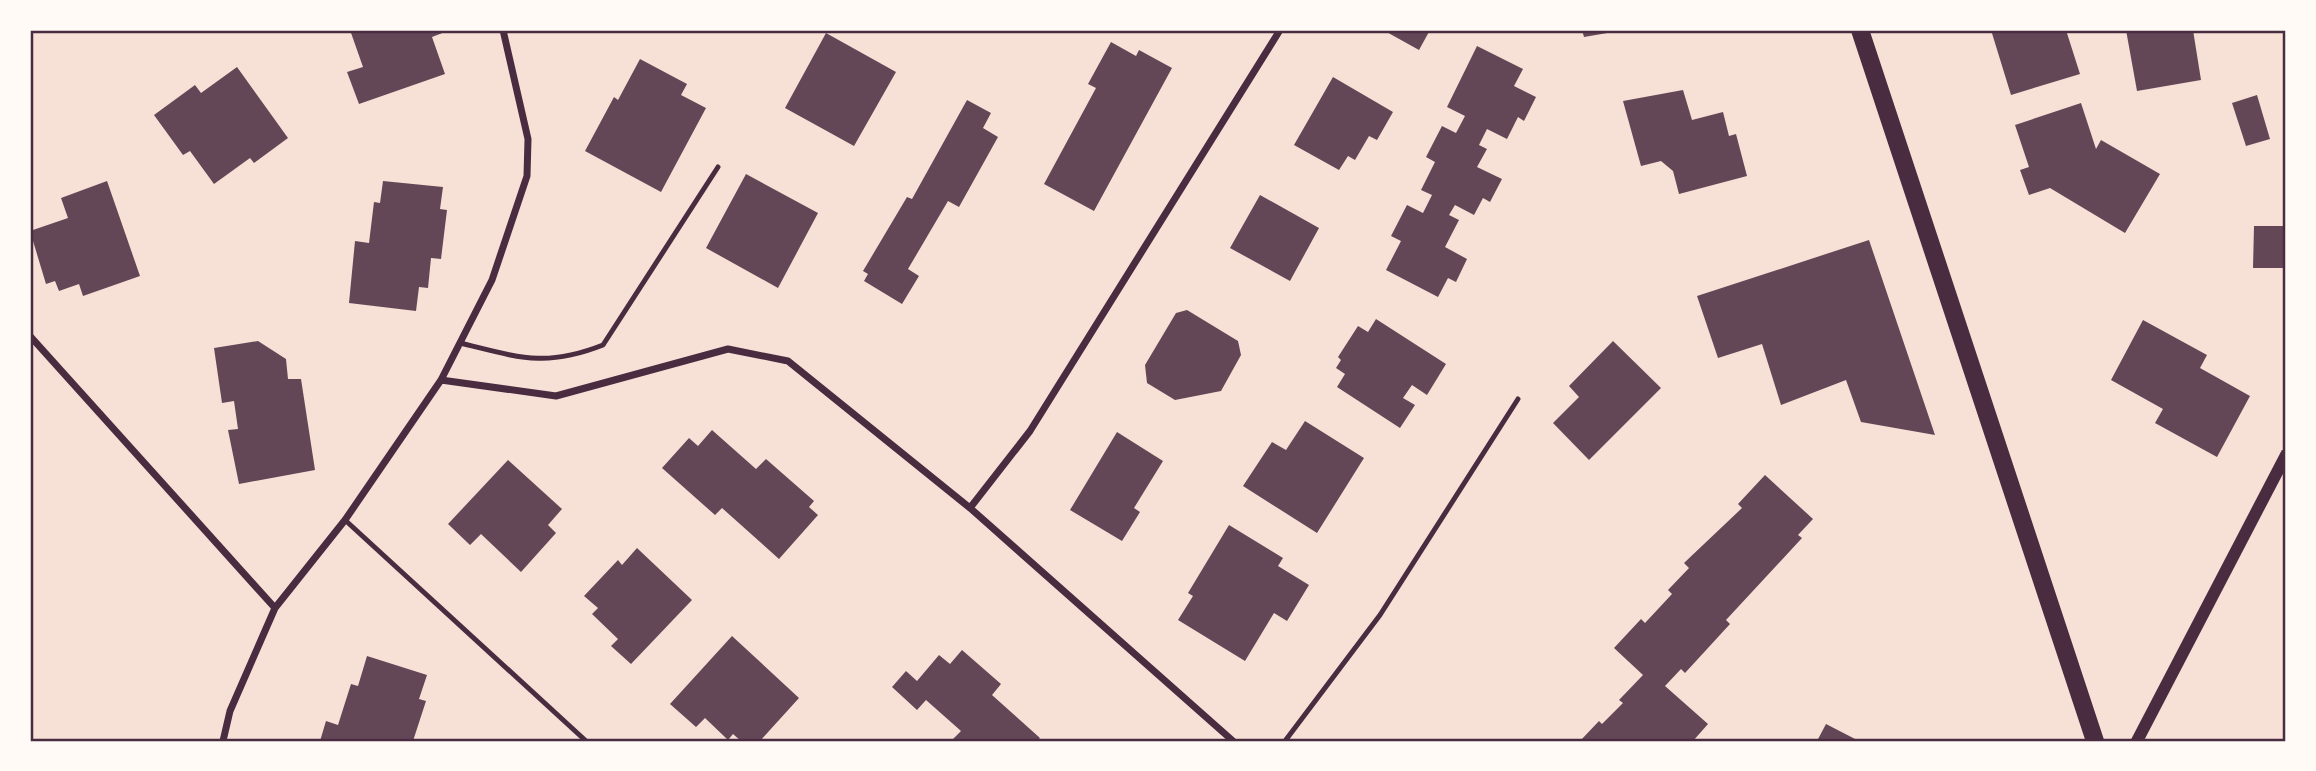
<svg xmlns="http://www.w3.org/2000/svg" width="2316" height="771" font-family="Lato,sans-serif">
<style>
.building{fill:#644757}
.lines{fill:none;stroke-linecap:round;stroke-linejoin:round}
.service{stroke:#4a2c40;stroke-width:5}
.minor{stroke:#4a2c40;stroke-width:7}
.tertiary{stroke:#4a2c40;stroke-width:12}
.primary{stroke:#4a2c40;stroke-width:18}
.neatline{fill:none;stroke:#4a2c40;stroke-width:2.5}
</style>
<rect width="100%" height="100%" fill="#f7e1d7"/>
<path class="building" d="M350 30H444L445 32 432 37 445 74 359 104 347 72 363 67Z
M1383 30H1430L1419 50Z
M1582 30H1618L1619 31 1584 37Z
M1991 30H2066L2080 74 2011 95Z
M2126 30H2193L2201 80 2137 91Z
M826 33 896 72 854 146 785 108Z
M1111 42 1136 56 1139 50 1172 68 1094 211 1044 184 1096 88 1088 84Z
M1477 46 1523 69 1514 86 1536 97 1524 121 1518 117 1507 139 1487 129 1479 145 1487 149 1477 167 1502 179 1490 202 1483 198 1474 215 1455 205 1449 215 1459 220 1445 247 1467 259 1456 282 1448 278 1438 297 1386 270 1401 241 1391 236 1407 205 1423 213 1432 195 1421 190 1435 162 1426 157 1442 126 1456 133 1465 116 1447 107Z
M640 59 687 84 681 95 706 108 661 192 585 151 614 97 618 100Z
M237 67 288 138 254 163 250 158 214 184 190 151 183 155 154 115 195 85 201 93Z
M1333 77 1393 112 1377 140 1369 136 1355 160 1348 156 1339 170 1294 145Z
M1683 90 1692 120 1723 112 1729 136 1736 134 1747 176 1679 194 1673 171 1661 161 1641 166 1623 101Z
M2257 95 2270 139 2246 146 2232 103Z
M967 100 991 113 983 128 998 137 959 207 948 201 908 269 919 276 902 304 864 281 868 274 863 271 907 197 912 199Z
M2081 103 2096 149 2101 140 2160 174 2125 233 2050 188 2029 195 2020 170 2029 167 2015 125Z
M746 174 818 213 778 288 706 248Z
M107 181 140 276 83 296 79 284 59 291 55 281 46 284 30 231 68 218 61 198Z
M383 181 443 187 440 209 447 210 441 259 431 258 428 288 419 287 416 311 349 303 355 241 369 243 374 202 380 203Z
M1260 195 1319 228 1290 281 1230 248Z
M2254 226H2286V268H2253Z
M1869 240 1935 435 1861 422 1846 380 1781 405 1762 344 1718 358 1697 296Z
M1187 310 1238 341 1241 355 1221 391 1175 400 1147 383 1145 365 1176 313Z
M1376 319 1446 364 1427 395 1412 385 1403 398 1415 405 1400 428 1337 387 1345 374 1336 368 1341 360 1338 357 1358 326 1368 332Z
M2143 320 2207 355 2200 368 2250 396 2217 457 2155 423 2163 409 2111 380Z
M258 341 286 359 288 379H301L315 470 239 484 228 430 238 429 234 401 222 403 214 348Z
M1613 341 1661 388 1589 460 1553 423 1579 397 1569 386Z
M1305 421 1364 458 1317 533 1243 486 1272 442 1286 450Z
M712 430 756 469 766 459 814 501 809 507 818 515 779 559 722 508 715 515 662 468 689 438 698 446Z
M1117 432 1163 461 1134 508 1140 512 1122 541 1070 510Z
M508 460 562 509 548 525 556 533 521 572 481 534 470 545 448 524Z
M1765 475 1813 519 1798 535 1802 538 1726 620 1730 624 1685 673 1681 669 1665 686 1708 724 1693 741H1580L1599 721 1602 724 1623 703 1619 700 1643 675 1614 648 1641 619 1645 623 1672 594 1668 590 1689 568 1684 563 1742 508 1738 504Z
M1229 525 1283 558 1278 566 1309 585 1287 621 1274 613 1245 661 1178 620 1193 596 1188 593Z
M637 548 692 600 631 664 611 646 618 639 592 614 598 608 584 596 618 560 622 565Z
M732 636 799 698 760 741H741L733 734 728 740 705 718 696 727 670 704Z
M962 650 1001 684 992 695 1040 738 1037 741H951L961 731 926 700 917 710 892 687 906 671 917 681 939 655 950 664Z
M367 656 427 675 419 699 426 701 413 741H320L326 721 338 725 351 684 358 686Z
M1826 724 1859 741H1817Z"/>
<g class="lines">
<path class="service" d="M460 343C518 357 545 368 603 345L718 167
M345 520 586 741
M1285 741 1380 615 1518 399"/>
<path class="minor" d="M30 336 275 608
M441 380 556 396 728 349 788 361 970 508 1233 741
M970 508 1030 431 1280 30
M223 741 230 711 275 608 345 520 441 380 492 280 527 176 528 139 503 30"/>
<path class="tertiary" d="M2137 741 2286 455"/>
<path class="primary" d="M1860 30 2095 741"/>
</g>
<rect width="2316" height="771" fill="none" stroke="#fffaf5" stroke-width="63"/>
<rect x="32" y="32" width="2252" height="708" class="neatline"/>
</svg>
